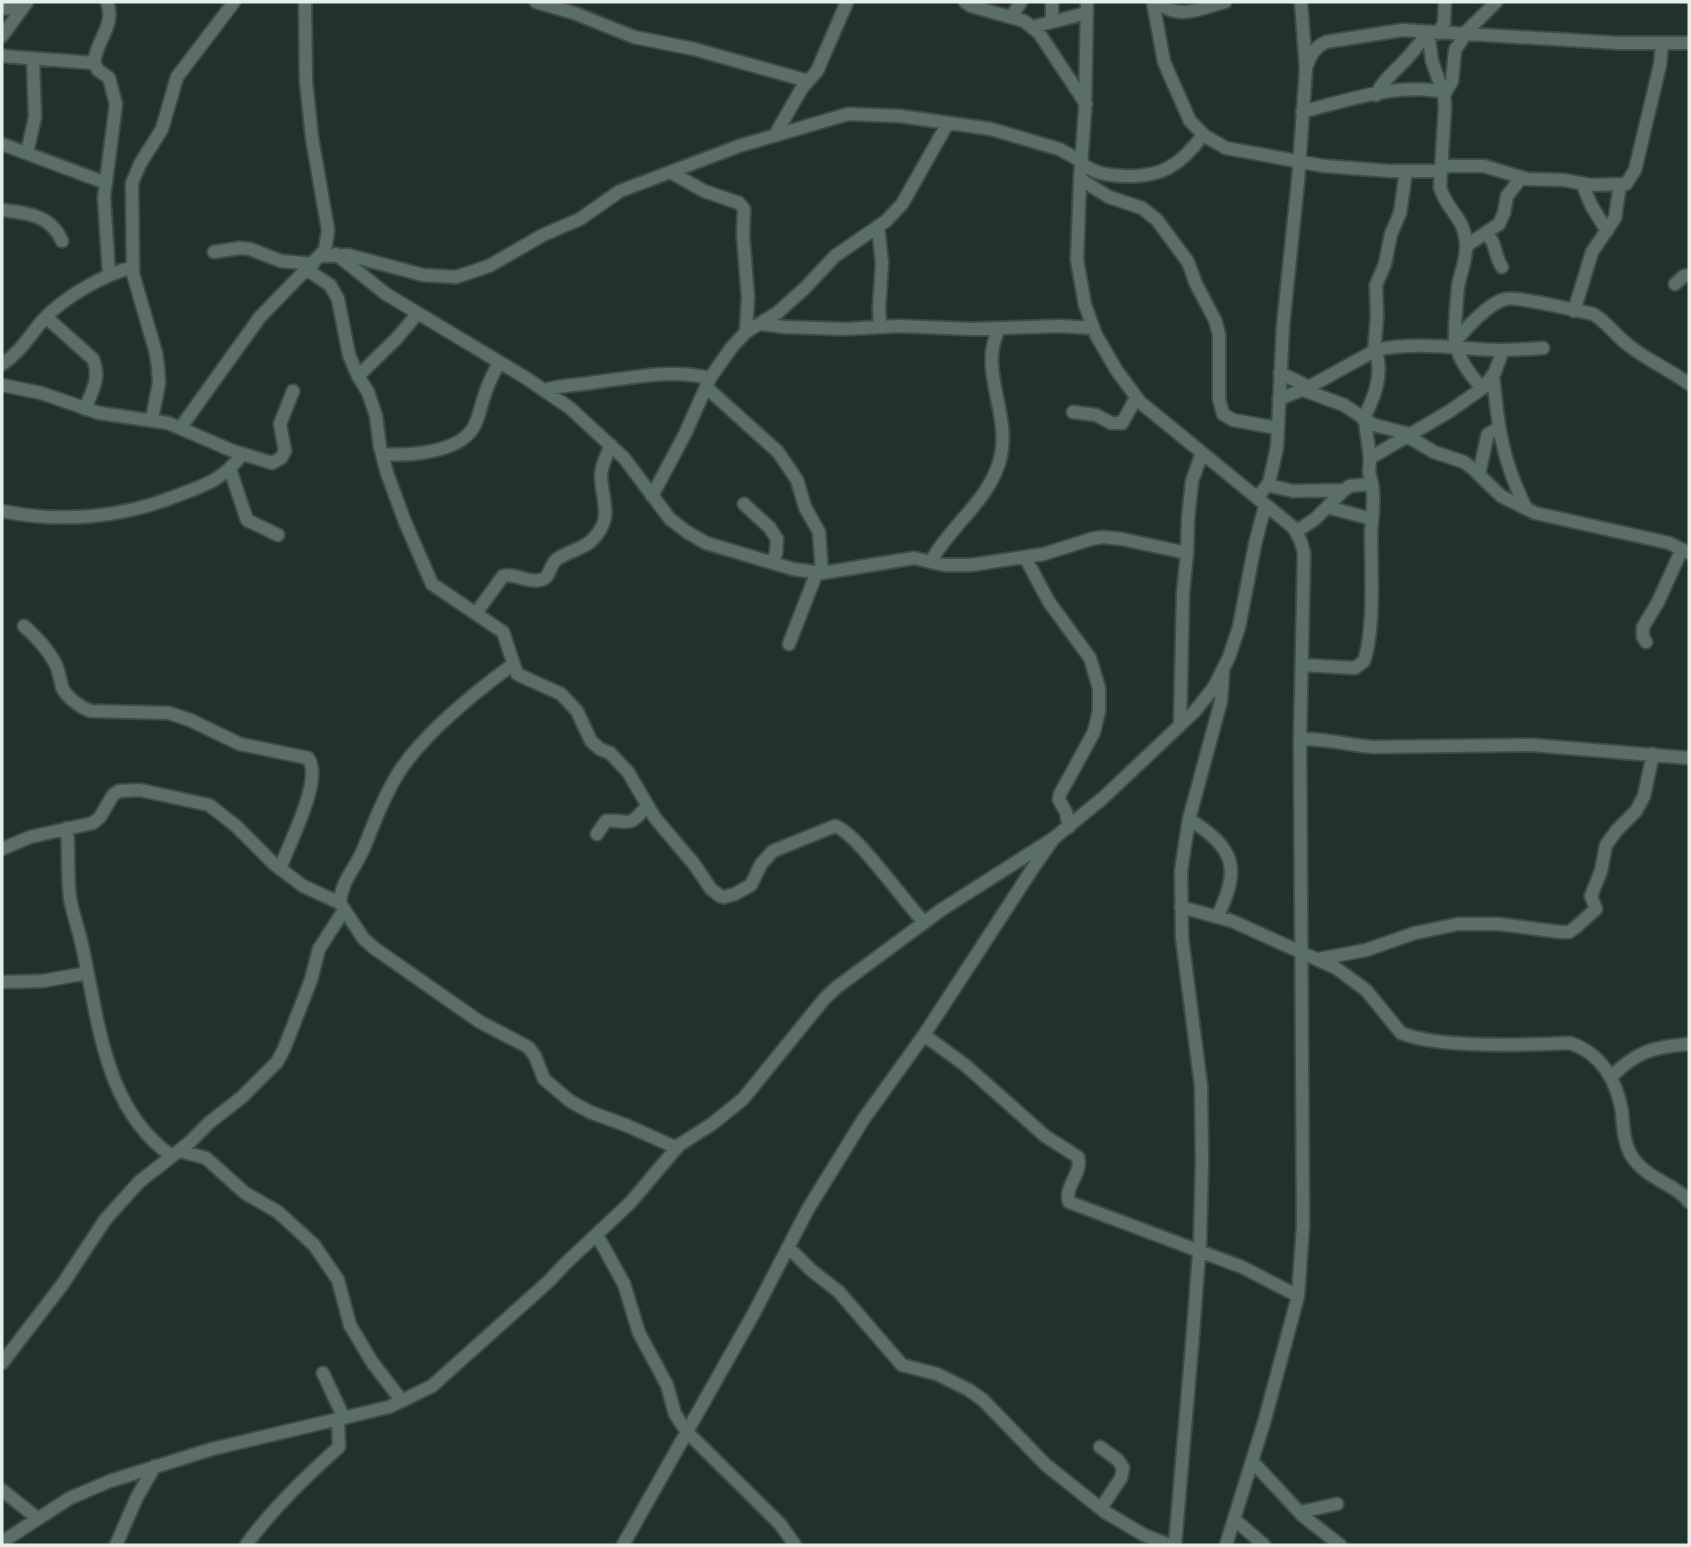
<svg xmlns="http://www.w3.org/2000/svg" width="1691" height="1547" font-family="Signika,sans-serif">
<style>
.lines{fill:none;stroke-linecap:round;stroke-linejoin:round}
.minor-casing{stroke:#3e4c48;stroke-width:16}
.minor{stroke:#5c6e68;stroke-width:12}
</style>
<rect width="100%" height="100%" fill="#21312c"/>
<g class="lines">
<defs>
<path id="minor" d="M107 2C116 26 96 40 94 63L98 70 109 78 116 104 104 197 109 274
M536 2 574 13 634 37 694 49 808 81
M965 2 971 6 1024 21 1039 33 1086 104
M1052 2V20
M1087 2 1085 110 1080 179 1077 260 1085 305 1096 335 1117 371 1140 402 1294 528 1301 542 1304 553 1300 739 1303 1225 1298 1296 1265 1419 1226 1545
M1153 2 1164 62 1190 121 1205 136 1226 148 1324 166 1390 171H1441
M1158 2C1179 21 1200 8 1225 2
M2 8 20 10
M1011 17 1021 2
M1032 27 1087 13
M1428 32 1432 61 1444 95 1445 106 1440 187C1446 211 1465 216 1466 245 1467 260 1460 273 1458 287 1457 299 1453 337 1456 347 1461 363 1471 376 1482 388
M1439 33 1444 23 1445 2
M1463 35 1496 2
M2 36 27 2
M2 56 94 63
M1307 65C1311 54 1315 47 1326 42L1402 30 1618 43H1689
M1376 95C1384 78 1398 69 1409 56 1416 48 1420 41 1428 35
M1444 95 1452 81 1455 50 1465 35
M1302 112C1343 101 1401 82 1443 92
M775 135 802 88 817 71 847 2
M2 144 106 183
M27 153 35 117 33 60
M1081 163C1095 174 1107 175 1123 176 1161 178 1181 165 1203 135
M1441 166H1484L1527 179 1564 180 1590 185 1626 184 1635 170 1660 65 1662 44
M672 173 704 191 739 203 744 209 743 235 748 297 746 332
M1080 179 1109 197 1142 208 1157 220 1188 262 1196 284 1215 320 1219 334V399L1223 414 1233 420 1277 428
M1582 183 1591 205 1607 231
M2 210C27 213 51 215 62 241
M878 226 882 263 879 309 880 327
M1486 234C1497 242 1494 256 1502 267
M1466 246 1499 224 1504 213 1507 196 1521 178
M214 252 240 248 250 249 281 261 313 264
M336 254 386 294 526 378 570 408 624 458 670 519 687 532 706 543 793 569 822 573 914 558 944 565H971L1044 554 1091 539 1102 537 1122 539 1187 553
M322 256 348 255 423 275 456 277 489 266 543 235 580 219 620 191 739 146 848 114 900 116 991 129 1059 149 1081 161
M307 270 330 285 338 299 349 355 358 376 368 392 376 416 380 447 387 473 405 522 432 584 503 632 517 674 561 694 577 711 591 741 600 749 610 753 628 772 655 818 694 864 711 889 720 896 724 897 735 894 751 885 761 864 773 851 835 826C856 832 904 902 924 922
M1675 284 1684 276 1689 275
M1574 311 1592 252 1615 218 1620 185
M46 317 93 359C101 378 92 391 85 409
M760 324 785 327 845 329 898 326 972 329 1059 326 1093 328
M1456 340C1467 328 1489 302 1506 299 1517 296 1578 311 1593 314 1607 322 1614 334 1627 344 1646 360 1669 369 1689 384
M1374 352 1377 317 1376 285 1385 264 1391 234 1400 213 1406 171
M2 364C20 353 29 336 43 320 64 297 103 275 133 267
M1280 373 1309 387
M1493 375C1498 427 1502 460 1526 508
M358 376 397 338 418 313
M2 385 41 393 99 413 168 423 233 451 272 463 281 458 285 451 280 424 293 391
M706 387 778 452 797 480 805 507 819 532 822 573
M544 390C562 385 579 385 597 382 636 377 671 369 710 378
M1303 390 1344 405 1374 425 1410 434
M1279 399 1309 387 1376 350C1416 341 1458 349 1499 350 1513 350 1528 349 1543 348
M1073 412 1096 415 1111 423H1122L1136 398
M152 419 159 383 158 367 156 353 133 274 132 183 140 164 162 129 177 77 234 2
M1363 419C1375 397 1383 375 1376 350
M1365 421 1370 458
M181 427 260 317 325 250 328 230 312 138 306 81 305 2
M1407 436 1434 452 1464 462 1472 468 1501 496 1535 513 1669 543 1689 553
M382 454C408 456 458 453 473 428 479 419 480 408 484 397 487 385 494 373 499 362
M230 469 247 520 278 535
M1479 474 1487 437 1488 434 1499 428
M1267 485 1293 491 1344 490
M652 496 685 434 710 378 732 347 746 332 777 313 804 289 835 256 886 221 902 204 948 123
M1257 498 1269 483 1277 447 1283 326 1298 181 1306 69 1301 2
M744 504 770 528 777 539 776 553 772 562
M1327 507 1372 519
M2 511C60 523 121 518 176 496 203 486 225 479 242 454
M1297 531 1315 519 1344 490 1350 486 1372 484 1369 472 1370 458 1450 411 1484 387 1495 372 1503 350
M1025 557 1049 602 1090 658 1099 688V711L1094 732 1060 794 1059 800 1066 812 1069 827
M931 561C952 523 992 499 1001 455 1010 412 978 369 999 329
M476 613 503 576C516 573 527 583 540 580 551 578 549 566 556 560 566 552 580 550 590 542 615 519 602 503 601 476 601 465 607 455 611 445
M24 626C37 638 48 649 56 665 59 672 60 679 62 687 66 697 81 708 91 711L169 713 190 720 240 744 308 758C324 779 288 845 280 869
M1646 642 1643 637V627L1658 602 1682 549
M789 644 817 572
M1302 665 1355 668 1364 661C1375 628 1371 569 1371 533 1372 517 1375 500 1372 484
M1180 724 1183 593 1187 553 1188 519 1192 481 1202 453
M1300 739C1324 738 1348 745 1373 747L1532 745 1689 758
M1189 819C1234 848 1242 867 1217 917
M67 828C69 851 67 875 70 898 73 916 80 933 83 950 99 1023 105 1110 172 1156
M597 834 606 821C631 819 627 830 647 806
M2 849 30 837 93 823 100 817 113 795 119 791 140 790 209 805 236 826 274 864 303 886 340 903 363 938 374 948 480 1022 528 1047 535 1056 544 1079 570 1101 590 1112 628 1126 677 1148
M340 903C341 881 355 869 363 850 374 823 384 796 399 772 425 732 474 693 512 665
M1181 907 1232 921 1336 968 1366 990 1401 1033C1437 1048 1529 1045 1570 1043 1601 1053 1617 1081 1622 1112 1623 1126 1624 1143 1631 1155 1646 1180 1677 1184 1689 1202
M1319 959 1366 950 1415 933 1458 924H1499L1560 932H1569L1576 927 1596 909 1591 896 1601 871 1606 845 1617 830 1636 811 1644 796 1653 754
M2 982 43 981 87 973
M924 1035 965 1065 1045 1136 1078 1157C1083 1173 1064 1186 1069 1202L1242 1267 1298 1296
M1612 1076C1637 1051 1654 1047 1689 1044
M179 1151 206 1158 245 1193 278 1212 314 1245 338 1280 350 1325 372 1362 402 1401
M597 1235 624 1284 639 1333 667 1385 675 1414 687 1432 780 1524 795 1545
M788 1247 811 1270 839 1292 902 1365 937 1374 969 1390 983 1400 1046 1465 1105 1512 1144 1535 1170 1545
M2 1363 62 1285 105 1220 139 1182 190 1142 210 1122 242 1097 277 1062 284 1049 311 980 319 949 344 910
M323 1373 344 1418
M1100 1447 1118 1460 1123 1468 1121 1478 1101 1508
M1252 1461 1303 1516 1340 1545
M2 1490 37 1518
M1300 1512 1337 1504
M1234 1519 1264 1545
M2 1542 70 1498 110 1481 212 1449 389 1407 432 1386 548 1282 566 1263 630 1203 679 1145 712 1124 743 1099 825 998 837 987 941 910 1054 838
M116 1545 137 1497 155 1466
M246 1545C273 1508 305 1477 339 1447L338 1420
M623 1545 754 1313 808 1209 863 1120 924 1035 1035 865 1054 838 1103 798 1195 711 1214 687 1229 657 1239 627 1255 544 1265 506
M1175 1545 1192 1345 1200 1241 1202 1161 1201 1086 1182 938 1181 871 1189 819 1221 701 1223 673"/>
</defs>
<use href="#minor" class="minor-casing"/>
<use href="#minor" class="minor"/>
</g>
<rect width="1691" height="1547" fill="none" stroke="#e4eeeb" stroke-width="7"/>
</svg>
